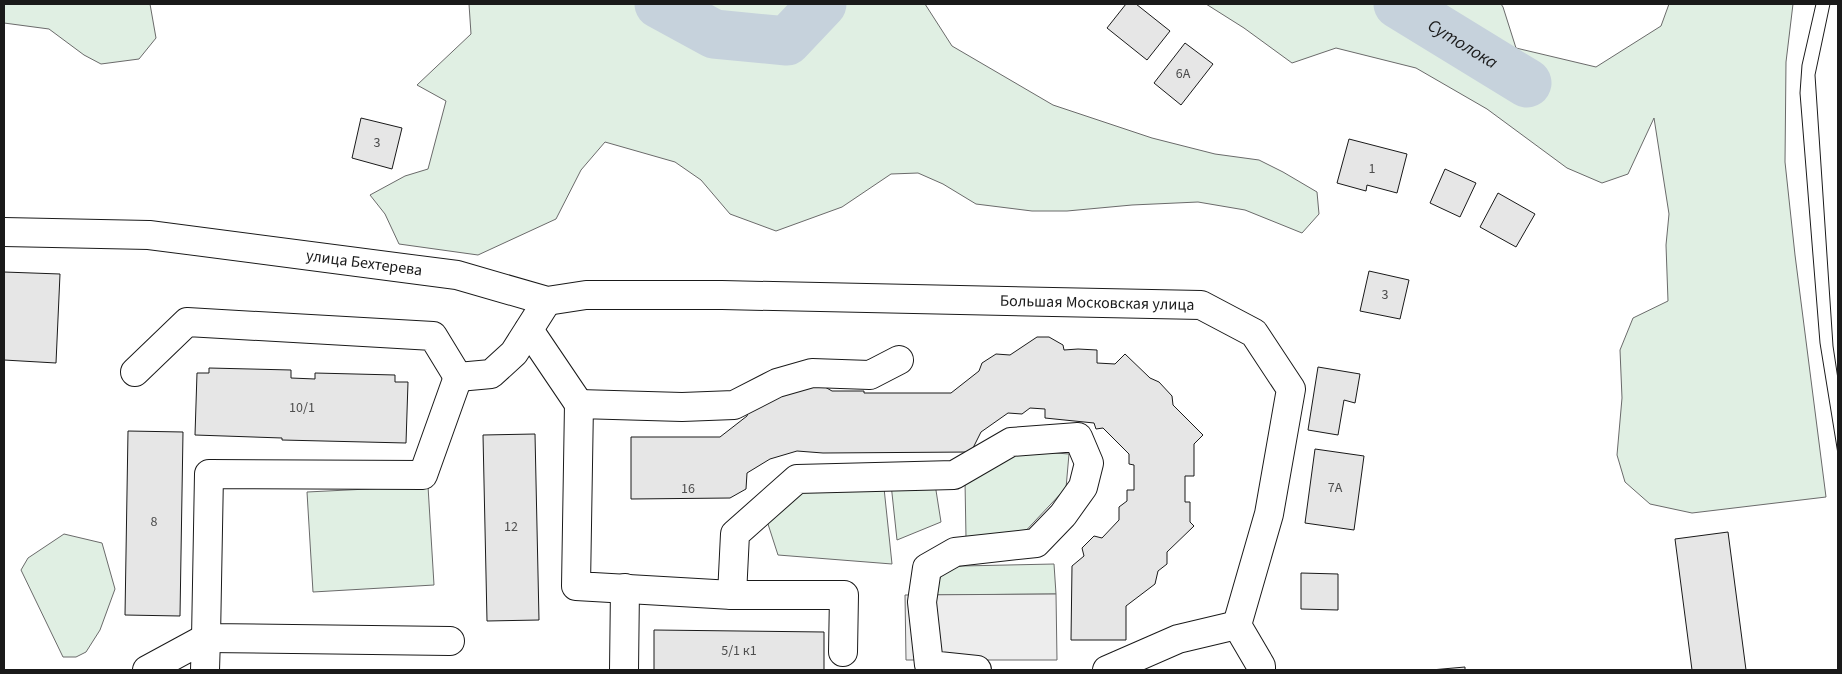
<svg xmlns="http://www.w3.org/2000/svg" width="1842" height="674" font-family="'Source Sans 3',sans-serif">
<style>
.green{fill:#e0efe3;stroke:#6a6a6a}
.parking{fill:#ededed;stroke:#6a6a6a}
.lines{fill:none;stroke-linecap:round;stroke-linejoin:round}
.river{stroke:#c6d2dc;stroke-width:49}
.building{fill:#e6e6e6;stroke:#1a1a1a}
.minor-casing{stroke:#1a1a1a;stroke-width:30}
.minor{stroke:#fff;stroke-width:28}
.tram{stroke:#1a1a1a;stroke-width:1}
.labels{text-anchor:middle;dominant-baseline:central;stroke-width:4;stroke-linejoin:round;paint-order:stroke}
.number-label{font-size:14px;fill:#4d4d4d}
.street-label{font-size:16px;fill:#1a1a1a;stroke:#fff}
.water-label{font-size:18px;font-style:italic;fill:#1a1a1a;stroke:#fff}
</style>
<rect width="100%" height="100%" fill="#fff"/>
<path class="green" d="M4 4H150L156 38 139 59 101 64 84 55 49 29 4 23Z
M469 4H925L952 46 1053 105 1152 138 1215 154 1259 160 1283 172 1317 192 1319 214 1302 233 1245 210 1198 202 1132 205 1067 211H1032L976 204 943 184 918 173 891 174 842 207 776 231 730 214 701 180 675 162 605 142 581 170 556 219 478 255 399 244 385 214 370 195 405 176 428 169 446 101 417 85 471 34Z
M1206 4H1501L1503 7 1516 48 1596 67 1661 26 1669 4H1793L1786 62 1785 162 1795 255 1826 497 1692 513 1650 504 1625 482 1617 455 1622 398 1620 350 1633 318 1668 301 1666 245 1669 214 1654 118 1628 174 1602 183 1567 168 1487 109 1416 68 1336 48 1292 63 1244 28Z
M1017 450 1069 454 1066 488 1019 538H966L965 481Z
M891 484H935L941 522 897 540Z
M428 486 434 585 313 592 307 492Z
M807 488H884L892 564 778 555 767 521Z
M64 534 102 543 115 589 100 630 86 652 76 657H63L21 570 28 558Z
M1054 564 1056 594 934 595C941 575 940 569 962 566Z"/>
<path class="parking" d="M1056 594 1057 660H906L905 595Z"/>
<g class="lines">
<g class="river">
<path d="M659 4 714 34 787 41 822 4"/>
<path id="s1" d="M1398 4 1527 83"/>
</g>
</g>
<path class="building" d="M1126 4H1136L1170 31 1147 60 1107 28Z
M1185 43 1213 64 1181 105 1154 83Z
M361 118 402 128 392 169 352 158Z
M1349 139 1407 154 1397 193 1367 185 1366 191 1337 183Z
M1445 169 1476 183 1460 217 1430 203Z
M1498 193 1535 214 1516 247 1480 227Z
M1369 271 1409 280 1400 319 1360 311Z
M4 272 60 274 56 363 4 360Z
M1037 337H1049L1063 345 1064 350 1078 349 1097 350V363L1115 364 1125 354 1150 378 1159 382 1172 396 1173 405 1203 435 1194 444V476H1185V502H1190V522L1194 526 1167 552V564L1158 571 1155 584 1126 606V640H1071L1072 566 1084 556 1082 548 1094 536 1102 538 1119 520V507L1127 501V490H1134V465L1129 464V454L1103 428 1096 429 1094 423 1045 418V409L1030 408 1022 414 1008 413 981 432 971 452 823 453 797 451 770 459 747 473 746 489 730 498 631 499V437H720L747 416 750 406 818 383 832 391H864V393H951L979 371 982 363 996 354 1010 355Z
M1318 367 1360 374 1355 403 1344 400 1338 435 1308 430Z
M209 368 291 370V378L315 379V373L395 375V382H408L406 443 282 440V438L195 435 197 373H209Z
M128 431 183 432 180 616 125 615Z
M535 434 539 620 487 621 483 435Z
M1315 449 1364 456 1354 530 1305 523Z
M1728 532 1746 670H1692L1675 539Z
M1301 573 1338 574V610L1301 609Z
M654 630 824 632V670H654Z
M1465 667V670H1431Z"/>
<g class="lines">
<defs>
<g id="minor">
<path id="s2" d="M4 232 149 235 457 275 547 301 586 295H722L1201 305 1254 333 1291 389 1269 514 1237 625 1261 666V670"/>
<path d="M529 330 579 404"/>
<path d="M135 372 187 322 433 336 458 377"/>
<path d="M458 377 491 374 514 353 547 301"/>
<path d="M732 595 735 534 797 479 954 475 1011 442 1078 437 1089 463 1083 487 1063 515 1036 543 955 552 927 568 922 602 929 665 977 670"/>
<path d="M450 641 206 638 209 474 423 475 458 377"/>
<path d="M843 652 844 595H732L576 586 579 404 682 407 734 405 777 383 812 373 870 375 899 360"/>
<path d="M147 670 206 638 205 670"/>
<path d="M624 670 625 588"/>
<path d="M1107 670 1178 639 1237 625"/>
</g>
</defs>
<use href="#minor" class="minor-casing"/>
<use href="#minor" class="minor"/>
<path class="tram" d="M1816 4 1802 65 1800 93 1820 343 1838 454
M1830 4 1815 75 1833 346 1838 379"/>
</g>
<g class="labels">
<g class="number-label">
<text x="1183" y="74">6А</text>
<text x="377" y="143">3</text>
<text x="1372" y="169">1</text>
<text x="1385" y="295">3</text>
<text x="302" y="408">10/1</text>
<text x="1335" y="488">7А</text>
<text x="688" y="489">16</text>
<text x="154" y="522">8</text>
<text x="511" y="527">12</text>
<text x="739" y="651">5/1 к1</text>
</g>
<g class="street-label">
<text stroke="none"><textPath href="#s2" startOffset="362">улица Бехтерева</textPath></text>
<text stroke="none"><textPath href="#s2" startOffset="1100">Большая Московская улица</textPath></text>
</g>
<g class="water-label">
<text stroke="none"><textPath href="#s1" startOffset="76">Сутолока</textPath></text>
</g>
</g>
<rect width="1842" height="674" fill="none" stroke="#1a1a1a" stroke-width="10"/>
</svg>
